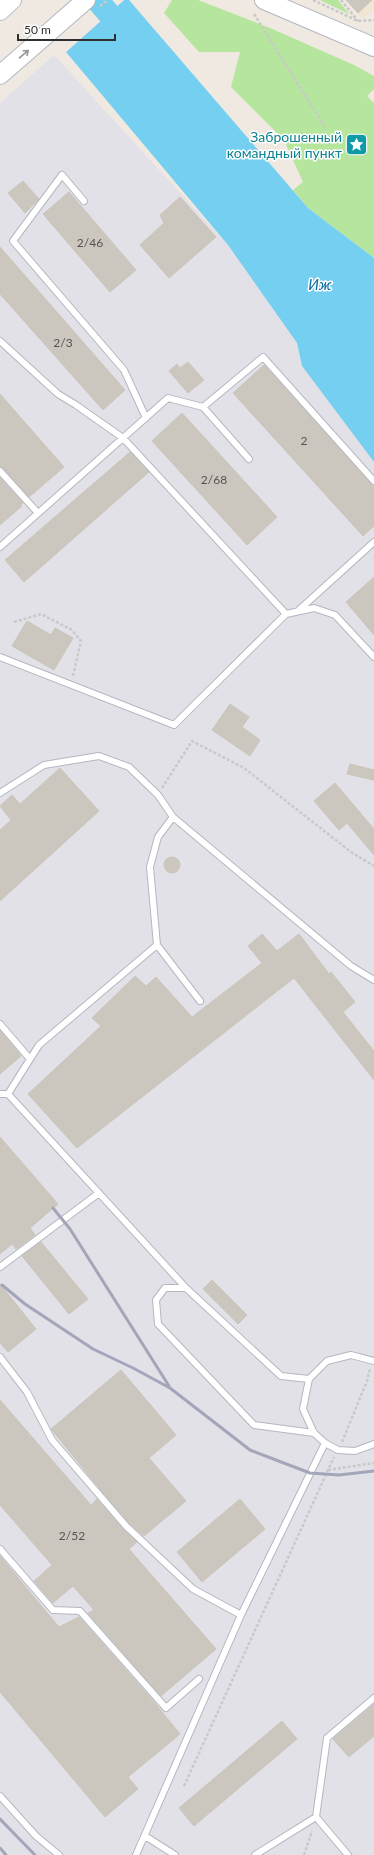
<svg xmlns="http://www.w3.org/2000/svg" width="374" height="1855" font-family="Lato,sans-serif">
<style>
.industrial{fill:#e3e1e8}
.education{fill:#f0e6d1}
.green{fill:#b6e59e}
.water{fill:#75cff0}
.pier{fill:#efe9e1}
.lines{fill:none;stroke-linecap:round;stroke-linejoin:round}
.river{stroke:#75cff0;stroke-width:23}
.building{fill:#cbc7bf;stroke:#cbc5ba}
.service-casing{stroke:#b4b7c1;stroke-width:8}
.secondary-casing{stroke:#b4b7c1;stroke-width:20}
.path{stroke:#c9c9c9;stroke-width:2.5;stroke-dasharray:3 2;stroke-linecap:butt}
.service{stroke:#fff;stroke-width:6}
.secondary{stroke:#fff;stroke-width:18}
.rail{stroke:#a3a6b8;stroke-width:3}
.oneway{stroke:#969696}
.labels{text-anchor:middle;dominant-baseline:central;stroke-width:3;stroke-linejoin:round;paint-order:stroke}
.number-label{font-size:12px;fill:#555452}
.culture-label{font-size:14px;fill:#0d838f;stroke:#fff;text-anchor:end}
.water-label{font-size:15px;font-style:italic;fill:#0d6fa3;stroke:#fff}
</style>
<rect width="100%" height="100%" fill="#efe9e1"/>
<path class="industrial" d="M54 55 228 245 297 343 302 366 374 462V1855H0V103Z"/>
<path class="education" d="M346 0H374V8L363 19Z"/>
<path class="green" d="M172 0H198L270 28 354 65 374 76V89L367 96 374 103V258L308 208 293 190 303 182 284 140 231 87 240 52H199L164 13Z
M320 0H338L349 14Z"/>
<path class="water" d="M124 0H129L308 208 374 258V462L302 366 297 343 228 245 66 52Z"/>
<path class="pier" d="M121 0H124L66 52 64 51Z"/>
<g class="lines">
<path class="river" d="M97 0 130 38"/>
</g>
<path class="building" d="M346 0H372L358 13Z
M23 181 39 199 25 213 8 193Z
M69 192 136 270 110 292 43 214Z
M180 197 216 237 169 278 140 245 164 223 160 215Z
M0 247 125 390 103 410 0 294Z
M188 362 204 380 188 393 169 371 177 364 180 368Z
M264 365 374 487V526L363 536 233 393Z
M0 394 64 467 29 497 3 468 0 467Z
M182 413 277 517 247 545 152 441Z
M130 452 149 472 24 582 5 560Z
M0 478 23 503 20 505 22 506 0 525Z
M374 577V635L346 602Z
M27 621 51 635 55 628 73 638 54 670 12 646Z
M230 704 249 717 242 727 260 740 250 756 212 730Z
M350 764 374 770V780L347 774Z
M60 768 99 811 0 901V830L11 820 0 806 12 795 20 804Z
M335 783 374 829V855L347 823 339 830 314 801Z
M164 865a8 8 0 1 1 16 0a8 8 0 1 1-16 0Z
M262 934 277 951 299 934 329 974 331 972 355 1002 343 1012 374 1051V1080L294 978 77 1148 28 1094 101 1026 92 1018 135 976 146 986 156 977 192 1017 262 963 248 946Z
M0 1031 21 1056 0 1074Z
M0 1137 58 1204 30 1228 35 1235 16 1249 12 1244 0 1254Z
M41 1242 88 1299 69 1314 22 1256Z
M212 1280 247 1315 238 1324 203 1289Z
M0 1284 36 1329 8 1352 0 1343Z
M121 1370 176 1435 149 1458 186 1501 144 1536 129 1523 104 1494 51 1429Z
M0 1400 91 1505 97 1499 123 1529 137 1542 129 1549 216 1649 161 1696 88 1613 94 1610 73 1586 53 1603 34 1581 52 1565 0 1505Z
M240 1499 265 1529 202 1582 177 1552Z
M0 1556 59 1627 79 1617 154 1702 180 1734 128 1777 138 1789 105 1817 0 1692Z
M374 1704V1736L349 1757 333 1739Z
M282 1721 297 1739 194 1826 179 1808Z"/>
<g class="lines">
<defs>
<path id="service" d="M84 201 62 175 13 241 124 370 146 418
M0 341 58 394 76 405 123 438 286 614 174 725 0 657
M203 407 263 357 374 481
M0 471 38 513
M0 547 168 398 203 407 249 459
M299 610 374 542
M286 614 314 608 335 615 374 657
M0 793 44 765 99 756 129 767 158 795 173 817
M157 945 200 1001
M0 1024 30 1059
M0 1094H8
M0 1267 99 1193
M186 1288 8 1094 39 1045 157 945 150 867 158 837 173 817 351 966 374 980
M0 1357 27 1392 52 1440 126 1526 193 1589 241 1615
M374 1361 351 1355 327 1361 309 1379 303 1409 314 1433 325 1443 338 1450 355 1451 374 1444
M309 1379 281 1376 186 1288H165L156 1300 158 1324 254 1425 314 1433
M0 1549 53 1610 80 1611 166 1708 199 1679
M0 1796 36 1836 59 1855
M316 1817 327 1738 374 1698
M145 1836 175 1855
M136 1855 241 1615 325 1443
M255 1855 316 1817 348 1855"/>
<path id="secondary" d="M264 0 374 47
M0 11 12 0
M0 75 86 0"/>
</defs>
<use href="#service" class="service-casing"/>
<use href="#secondary" class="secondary-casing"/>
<path class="path" d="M313 0 358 21 374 20
M341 0 358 21
M100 6 108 0
M254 14 325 127
M14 622 41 614 72 630 81 641 73 676
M162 788 192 741 244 768 351 852 374 866
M342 1442 367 1381 370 1368
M328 1470 374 1463
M184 1786 334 1457
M304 1855 312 1831"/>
<use href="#service" class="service"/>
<use href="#secondary" class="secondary"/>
<path class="rail" d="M53 1208 70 1229 169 1386
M2 1285 25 1304 93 1349 133 1368 170 1388 250 1450 310 1473 339 1475 374 1471
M0 1819 35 1855
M0 1848 6 1855"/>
</g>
<defs><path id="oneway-shaft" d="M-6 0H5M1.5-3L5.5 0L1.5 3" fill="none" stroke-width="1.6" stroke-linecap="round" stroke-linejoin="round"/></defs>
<use class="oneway" href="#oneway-shaft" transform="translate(24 54) rotate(-40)"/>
<defs>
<symbol id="sight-square" viewBox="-11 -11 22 22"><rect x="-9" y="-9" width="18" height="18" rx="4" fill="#0f9aa8" stroke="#fff"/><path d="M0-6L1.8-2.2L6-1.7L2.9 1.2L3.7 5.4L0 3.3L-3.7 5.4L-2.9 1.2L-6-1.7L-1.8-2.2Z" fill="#fff"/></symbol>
</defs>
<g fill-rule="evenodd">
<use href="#sight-square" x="344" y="132" width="25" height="25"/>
</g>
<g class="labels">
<g class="number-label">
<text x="90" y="242">2/46</text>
<text x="63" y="342">2/3</text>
<text x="304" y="440">2</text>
<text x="214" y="479">2/68</text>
<text x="72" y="1535">2/52</text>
</g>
<g class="culture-label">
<text x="342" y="136">Заброшенный<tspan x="342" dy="16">командный пункт</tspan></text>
</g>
<g class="water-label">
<text x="320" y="284">Иж</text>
</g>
</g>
<path d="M18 34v6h97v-6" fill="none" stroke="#2e2e2e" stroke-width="2"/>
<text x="24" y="34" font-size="12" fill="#2e2e2e" stroke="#ffffff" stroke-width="3" paint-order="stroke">50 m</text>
</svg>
